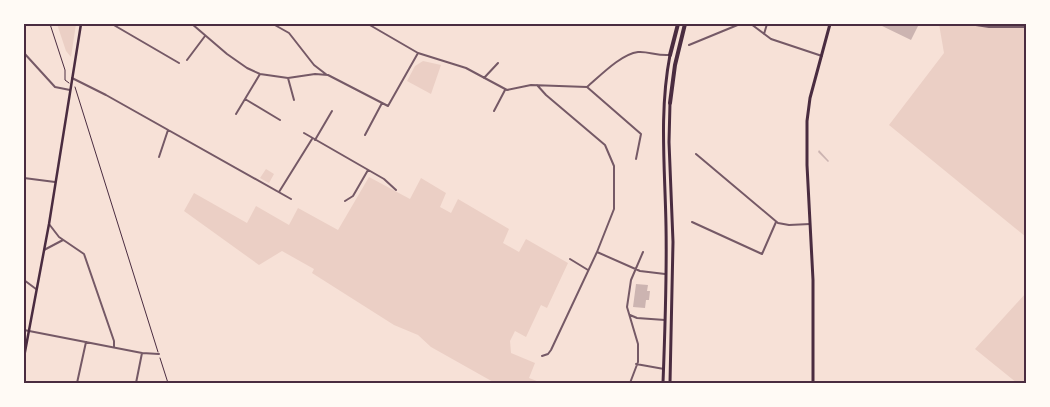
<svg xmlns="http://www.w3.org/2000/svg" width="1050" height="407" font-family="'Exo 2',sans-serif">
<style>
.green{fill:#ebcfc5}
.building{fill:#ccb4b1}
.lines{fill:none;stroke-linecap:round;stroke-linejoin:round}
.path{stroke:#4a2c40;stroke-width:1}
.minor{stroke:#755966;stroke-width:2}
.secondary{stroke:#4a2c40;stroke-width:2.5}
.primary{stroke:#4a2c40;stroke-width:3}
.trunk{stroke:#4a2c40;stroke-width:3}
.motorway{stroke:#4a2c40;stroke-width:4}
.neatline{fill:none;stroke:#4a2c40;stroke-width:2}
</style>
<rect width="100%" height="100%" fill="#f7e1d7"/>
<path class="green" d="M57 24H76L71 57 66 51Z
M939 24H1026V237L889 125 944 53Z
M423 61 441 65 431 94 407 81 415 66Z
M266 169 274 174 269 183 260 178Z
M369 177 410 199 421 178 446 193 440 207 451 213 458 199 509 229 503 243 519 252 526 239 568 263 547 308 541 305 526 337 515 331 510 341 511 353 535 363 529 378 542 383H495L431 347 418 335 394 325 312 273 314 269 282 251 259 265 184 211 194 193 247 223 256 206 289 225 298 208 338 230Z
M1026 293V383H1017L975 349Z"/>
<path class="building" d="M878 24H919L911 40Z
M819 150 829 161 828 162 818 152Z
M636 284 648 285 647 291H650L649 300H646L645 308 633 307Z"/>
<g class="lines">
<path class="path" d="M50 24 65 70V80L69 83
M75 87 158 352
M160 358 168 383"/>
<path class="minor" d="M112 24 179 63
M192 24 227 54 247 68 260 74 288 78 315 74 328 75 388 106 418 53
M273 24 289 33 314 65 327 75
M368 24 418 53 466 68 507 90 531 85 587 87C600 76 621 54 638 52 648 51 657 56 669 55
M751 24 771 39 822 56
M969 24 989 27H1026
M764 34 767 24
M689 45 740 24
M24 53 55 87 70 90
M187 60 205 36
M72 78 106 95 291 199
M288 78 294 100
M484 78 498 63
M537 85 546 95 605 145 614 166V209L597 252 551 350 548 354 542 356
M587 87 641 134 636 159
M245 99 280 120
M494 111 505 90
M236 114 260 74
M304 133 384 179 396 190
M365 135 382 103
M315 140 332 111
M696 154 778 223 789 225 810 224
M159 157 168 130
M24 178 55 182
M279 192 312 139
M345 201 353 196 368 170
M692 222 762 254 776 222
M49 224 59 237 84 254 114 341V347
M44 250 63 240
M597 252 640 271 665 274
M570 259 588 270
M24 280 36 289
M630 315 637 318 665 320
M24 330 142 353 159 354
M636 364 664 369
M77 383 86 342
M136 383 142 353
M630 383 638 362V344L627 307 631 280 643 252"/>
<path class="secondary" d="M24 357 49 224 81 24"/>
<path class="primary" d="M813 383V280L807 165V121L810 98 830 24"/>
<path class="trunk" d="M670 103 669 142 673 242 670 383
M663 383C665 331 667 279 666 226 665 168 659 112 670 55"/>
<path class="motorway" d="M670 55 678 24
M670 103 675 65 685 24"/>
</g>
<rect width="1050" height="407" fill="none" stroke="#fffaf5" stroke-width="50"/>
<rect x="25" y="25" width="1000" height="357" class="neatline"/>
</svg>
